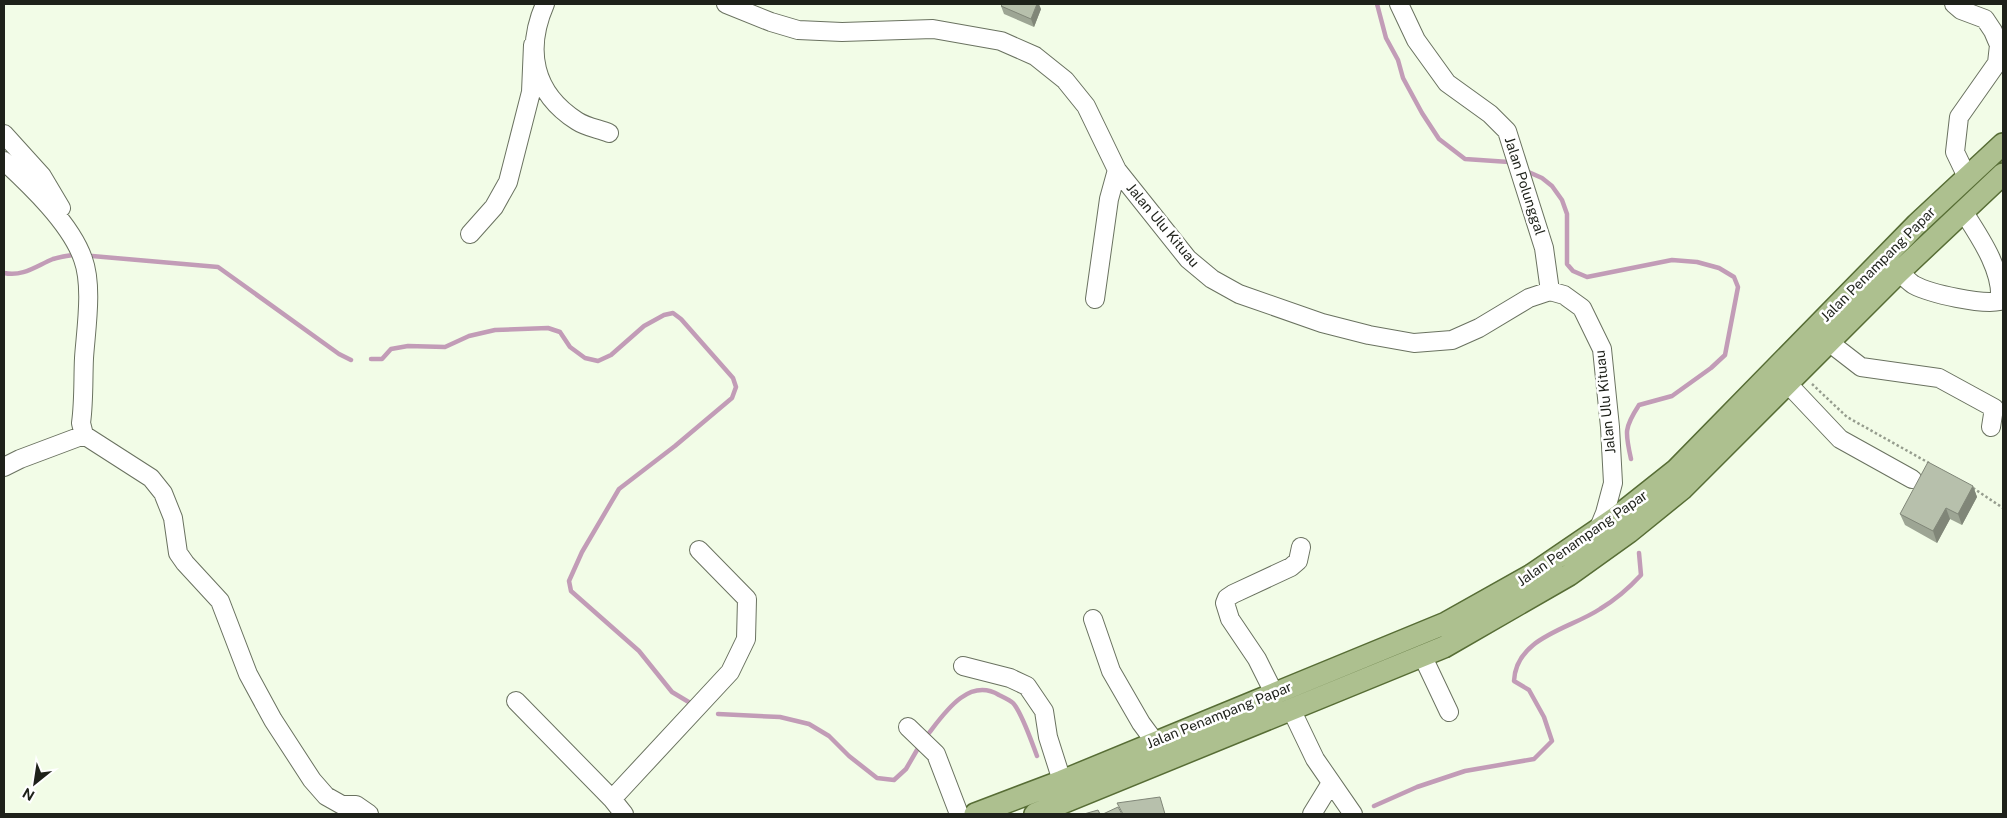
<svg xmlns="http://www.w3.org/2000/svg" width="2007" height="818" font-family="'Public Sans',sans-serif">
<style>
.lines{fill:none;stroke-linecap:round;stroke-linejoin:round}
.stream{stroke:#c29cb7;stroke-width:4.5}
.minor-casing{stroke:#6a7260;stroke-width:20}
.major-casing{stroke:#576d35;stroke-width:24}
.path{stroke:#969d8e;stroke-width:2.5;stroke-dasharray:2.5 2.5;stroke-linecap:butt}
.minor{stroke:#fff;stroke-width:18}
.major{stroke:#adc08f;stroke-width:21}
.wall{fill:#9da594}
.shaded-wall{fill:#808678}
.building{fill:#b7c0ac;stroke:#808678}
.labels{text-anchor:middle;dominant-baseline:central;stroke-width:5;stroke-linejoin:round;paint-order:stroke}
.street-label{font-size:14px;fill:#1e211a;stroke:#fff}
</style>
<rect width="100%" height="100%" fill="#f2fce7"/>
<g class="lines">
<path class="stream" d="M1377 4 1386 38 1398 60 1403 78 1422 113 1439 139 1465 159 1509 162 1513 164
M1524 170 1542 178 1552 186 1562 200 1567 214V264L1573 271 1587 277 1672 260 1697 262 1719 268 1734 277 1738 287 1725 355 1711 368 1672 396 1639 405C1624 428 1625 432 1631 459
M92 256 218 267 339 354 351 360
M4 273C23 277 36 266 53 259 59 257 66 256 73 255
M371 359H382L391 349 408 346 445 347 469 336 495 330 548 328 560 332 570 347 585 358 598 361 611 355 644 326 664 315 673 313 681 319 733 378 736 387 732 398 675 446 619 489 582 552 569 581 571 591 639 651 672 692 692 704
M718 714 780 717 809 724 829 736 849 756 877 778 894 780 906 769 917 750
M929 733C945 712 969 677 999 695 1003 697 1010 700 1013 703 1022 713 1032 743 1037 756
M1374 806 1417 787 1465 771 1534 759 1552 741 1544 717 1529 690 1514 681C1516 637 1570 629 1600 609 1615 600 1629 588 1641 575L1639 553"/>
<defs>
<path id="minor" d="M545 4C525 50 533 93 577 121 586 127 599 129 609 133
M726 4 771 22 798 30 842 32 933 29 1001 41 1035 56 1065 80 1086 106 1117 170 1188 259 1212 279 1239 294 1322 323 1369 335 1414 343 1452 340 1479 328 1529 298 1550 291 1564 295 1582 308 1602 349 1610 427 1613 483 1605 513 1598 530
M1399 4 1416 40 1447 83 1490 114 1507 131 1544 248 1550 291
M1954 4 1961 10 1985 19 1993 31 1999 45 1997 63 1959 117 1955 152 1967 177
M4 134 42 176 61 208
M4 161C30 185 71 224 83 259 93 286 86 329 84 358 83 380 84 402 81 423L84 435 151 478 163 493 173 518 178 553 185 563 220 601 248 674 273 720 312 780 326 796 342 805H356L369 814
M470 234 494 207 508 182 531 92 533 45
M1899 272C1904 276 1909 282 1914 285 1931 294 1982 305 2000 301 2003 270 1979 236 1963 211
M1095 299 1109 199 1117 170
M1830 343 1861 367 1939 378 1994 408 1991 427
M1788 384 1840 439 1912 479
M4 467 20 459 84 435
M1093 619 1111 671 1141 723 1155 742
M1422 655 1449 712
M963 666 1010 678 1027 686 1044 711 1048 737 1062 781
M1274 693 1257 659 1230 619 1225 603 1227 598 1233 594 1291 567 1298 561 1301 547
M516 701 612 799 624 814
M1291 709 1315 759 1353 814
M908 727 936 754 959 814
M612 799 730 672 746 639 747 599 699 550
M1312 814 1331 783"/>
<path id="major" d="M975 814 1062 781 1446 623 1533 574 1618 516 1676 470 1917 224 2003 144
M1035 814 1444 647 1569 575 1629 532 1682 489 1899 272 2003 174"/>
</defs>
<use href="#minor" class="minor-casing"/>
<use href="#major" class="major-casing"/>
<path class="path" d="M1812 384 1847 417 1929 463
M1973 488 2003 508"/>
<use href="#minor" class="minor"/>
<use href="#major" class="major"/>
</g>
<path class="wall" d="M1001 6 1041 9 1034 27 1004 14Z
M1973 486 1977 497 1962 525 1950 519 1937 543 1905 525 1900 514Z"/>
<path class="shaded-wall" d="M1037 4H1039L1041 9 1034 27 1031 19Z
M1973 486 1977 497 1962 525 1958 514Z
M1946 508 1950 519 1937 543 1933 531Z"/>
<path class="building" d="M1003 4H1037L1031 19 1001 6Z
M1928 462 1973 486 1958 514 1946 508 1933 531 1900 514Z
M1160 797 1165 814H1123L1117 803Z
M1118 807 1122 814H1103Z
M1098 810 1100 814H1084Z"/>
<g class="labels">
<g class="street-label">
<text transform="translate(1525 186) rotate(72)">Jalan Polunggal</text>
<text transform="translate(1163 225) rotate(50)">Jalan Ulu Kituau</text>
<text transform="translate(1878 264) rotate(-45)">Jalan Penampang Papar</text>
<text transform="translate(1605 402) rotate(-96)">Jalan Ulu Kituau</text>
<text transform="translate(1582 538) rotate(-35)">Jalan Penampang Papar</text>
<text transform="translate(1219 715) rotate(-22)">Jalan Penampang Papar</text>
</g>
</g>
<rect width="2007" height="818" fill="none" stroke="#1e211a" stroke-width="10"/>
<g transform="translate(35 783) rotate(210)" stroke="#ffffff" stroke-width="4" paint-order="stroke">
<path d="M0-4L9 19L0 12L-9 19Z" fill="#1e211a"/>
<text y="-8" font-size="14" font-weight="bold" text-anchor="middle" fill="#1e211a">N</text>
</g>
</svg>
